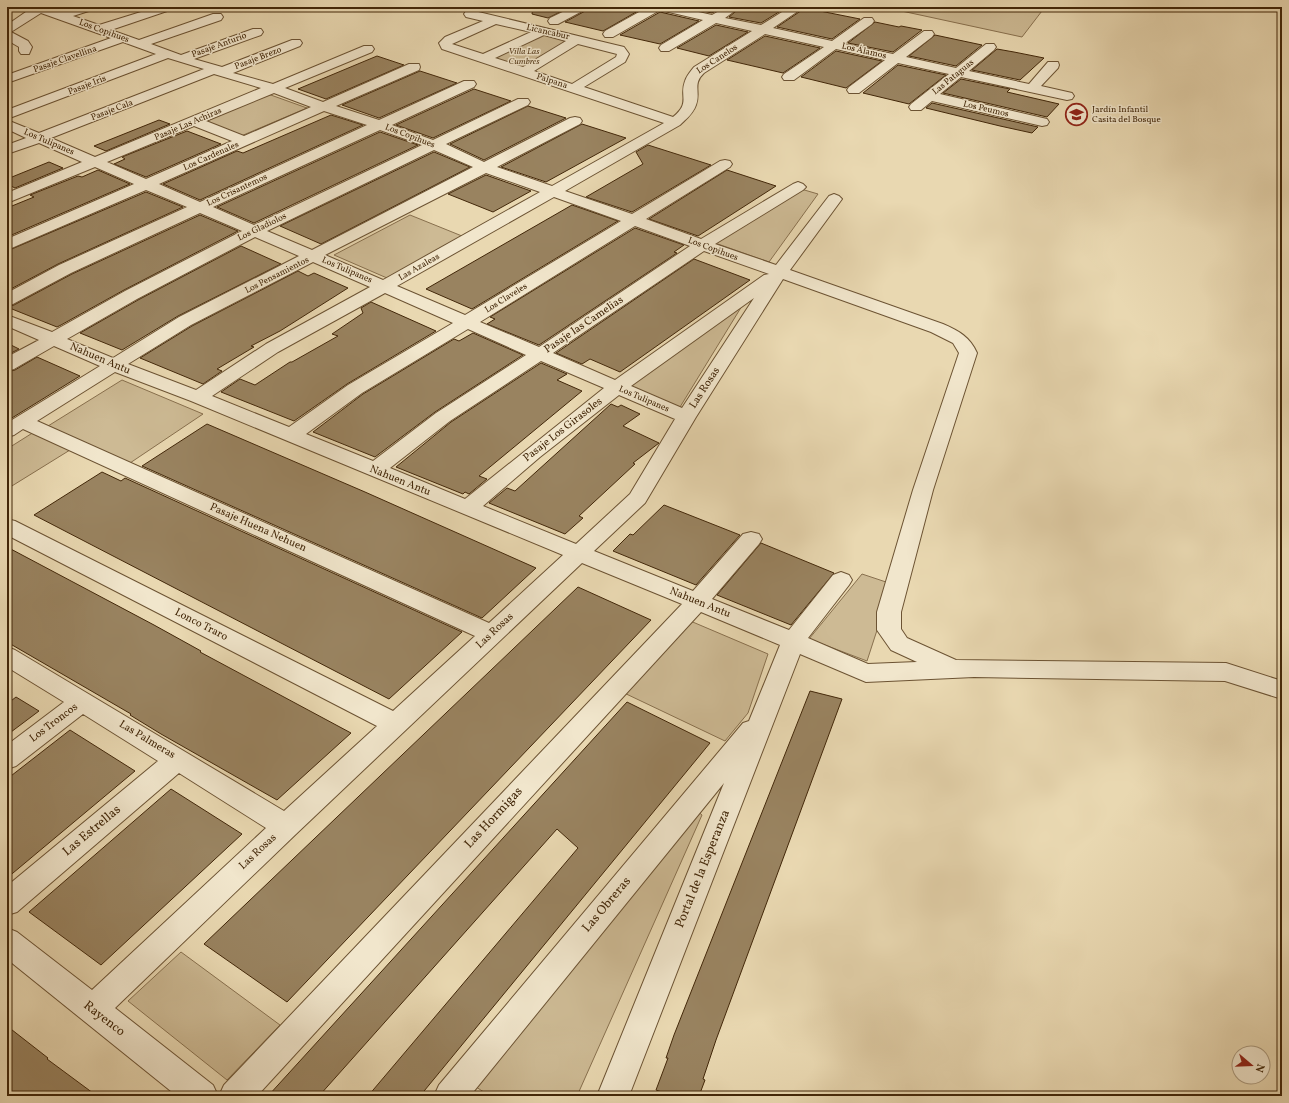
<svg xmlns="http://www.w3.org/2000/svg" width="1289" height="1103" font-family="Vollkorn,serif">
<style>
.green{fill:#cdba94;stroke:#88704e}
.building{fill:#998360;stroke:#422709}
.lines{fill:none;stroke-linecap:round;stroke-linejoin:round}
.street-casing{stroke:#6c5333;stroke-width:2}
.street{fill:#f1e6cc;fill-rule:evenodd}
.labels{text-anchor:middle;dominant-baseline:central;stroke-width:3;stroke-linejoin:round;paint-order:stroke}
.far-street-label{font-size:9px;fill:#422709;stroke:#f1e6cc}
.far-park-label{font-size:9px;font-style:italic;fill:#5e4425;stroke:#f1e6cc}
.far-poi-label{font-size:9px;fill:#422709;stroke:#f1e6cc;text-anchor:start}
.street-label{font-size:11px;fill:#422709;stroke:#f1e6cc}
.near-street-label{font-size:13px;fill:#422709;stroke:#f1e6cc}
</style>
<rect width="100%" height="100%" fill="#e9d8b1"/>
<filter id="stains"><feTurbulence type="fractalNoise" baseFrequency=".005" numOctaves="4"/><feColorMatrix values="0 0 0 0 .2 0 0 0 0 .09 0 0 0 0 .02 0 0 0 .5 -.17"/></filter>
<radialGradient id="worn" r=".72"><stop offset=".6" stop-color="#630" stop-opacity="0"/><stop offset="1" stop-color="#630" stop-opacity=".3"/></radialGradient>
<path class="green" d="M883 7H1045L1022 37Z
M544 33 571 40 523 69 490 59Z
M268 94 307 108 234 139 190 121Z
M801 189 818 194 769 262 715 243Z
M410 215 462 236 387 278 334 255Z
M745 301 680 407 628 386Z
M122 380 203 414 130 463 48 426Z
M34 432 70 450 7 489V449Z
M862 574 892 584 867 661 809 639Z
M688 620 768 654 748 713 725 741 620 691Z
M695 809 702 815 577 1096H490L473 1085Z
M181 952 280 1025 227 1080 128 1001Z"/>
<path class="building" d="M533 7H570L548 18 532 14Z
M590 7H645L603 31 565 22 587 10Z
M683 7H723L712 13Z
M741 7H787L761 23 729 17Z
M805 8 860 19 832 39 777 27Z
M660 12 699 21 660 44 620 35Z
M875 22 899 27 901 26 922 30 893 52 848 43Z
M716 25 748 32 709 56 677 48Z
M935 35 982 45 956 66 909 56Z
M765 36 820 48 783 73 727 60Z
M997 49 1014 52 1044 58 1020 80 972 70Z
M836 51 882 61 846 88 801 77Z
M377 56 404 65 326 99 298 89Z
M898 65 946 75 909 104 863 93Z
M420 71 457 83 379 118 342 105Z
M961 79 1010 89 1007 92 1059 104 1047 117 943 93Z
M474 89 511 101 433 138 396 125Z
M932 103 1038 127 1032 133 1000 126 926 108Z
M528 106 566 118 484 160 450 144Z
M331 115 363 125 200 200 163 184 237 151 243 153Z
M159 120 170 124 106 151 94 146Z
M582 124 626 138 546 182 501 167Z
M187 131 221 144 146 177 114 164 125 159 122 157Z
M380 132 418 145 254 223 217 207Z
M648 145 711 165 632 212 586 197 643 164 636 152Z
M434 152 470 167 321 244 280 226Z
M49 162 63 168 15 188 7 184V179Z
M98 170 130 184 7 237V208L34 197 30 195 78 176 82 177Z
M727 170 776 186 698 236 649 219Z
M486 175 531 191 493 212 448 194Z
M146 192 183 207 58 264 7 291V251Z
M572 205 618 221 472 309 426 289Z
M200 215 238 231 124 290 61 325 57 327 7 307 14 305 72 274Z
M635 228 684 245 674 252 677 253 539 345 487 324 495 319 490 317Z
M241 246 281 264 178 316 122 350 80 333 138 300Z
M694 259 750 280 620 372 590 359 582 364 556 353Z
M298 271 308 276 314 273 348 288 280 331 251 346 254 347 217 369 222 371 203 384 140 358 192 326Z
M371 302 436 331 347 384 294 421 221 392 240 379 255 385 290 362H292L338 336 332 334 363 313 361 308Z
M473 333 523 355 435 412 375 457 313 432 363 394 454 339 459 341Z
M7 343 19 349 7 355Z
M37 357 80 376 7 421V372L15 370Z
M541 363 567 374 557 380 582 391 479 476 487 479 469 494 465 492 463 494 396 467 451 422Z
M611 404 618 407 621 405 640 414 623 426 659 443 633 463 635 464 579 516 583 518 565 534 489 503 507 488 515 491Z
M207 424 365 492 536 568 482 618 142 466Z
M102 472 121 481 125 478 462 632 389 699 34 515Z
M664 505 740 535 696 585 613 551 630 534 633 535Z
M761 543 834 573 791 625 717 595Z
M7 547 154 625 201 651 200 652 351 733 277 800 161 734 130 715 131 714 7 642Z
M578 587 651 620 287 1002 204 944Z
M810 691 842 699 716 1040 703 1079 705 1080 699 1096H674L656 1090 668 1058H666L674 1035Z
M16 697 39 711 7 735V704Z
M627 702 710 743 420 1096H368L578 848 557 829 319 1096H268Z
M70 730 135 771 7 878V779Z
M171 789 242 834 101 965 29 912Z
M7 1026 48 1058 47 1059 97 1096H13L7 1092Z"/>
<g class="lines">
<defs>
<path id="street" d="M33 7H47L62 12 79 7H97L95 9 73 16 99 25 157 7H175L173 9 111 30 139 40 213 14H221L223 17 221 20 151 44 181 55 253 29H261L263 32 261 35 194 59 222 67 292 40H300L302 43 300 46 233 73 273 84 364 46H372L374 49 372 52 285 88 323 102 409 64H419L420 67 419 70 336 106 379 120 464 81H474L476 84 474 87 392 125 433 140 518 99H528L530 102 528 105 446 144 484 162 570 118 575 117 580 118 582 121 580 124 497 167 552 186 664 123 442 49 439 43 445 37 483 21 466 17 464 14 466 11 470 10 624 47 629 54 625 62 584 87 673 117C691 102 679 97 685 81 687 75 691 71 694 67L752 31 716 23 669 51H661L659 48 661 45 703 20 660 10 613 37H605L603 34 605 31 648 7H676L712 15 726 7H740L725 18 761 25 790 7H804L773 28 832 41 864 18H872L874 21 872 24 844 44 893 54 924 31H932L934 34 932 37 906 57 956 68 986 44H994L996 47 994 50 969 71 1029 84 1048 62H1058L1059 65 1058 68 1041 86 1072 93 1074 96 1072 99 1067 100 961 77 940 94 1047 119 1049 122 1047 125 1042 126 932 101 921 110H911L909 107 911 104 949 74 898 63 859 93H849L847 90 849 87 885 60 836 49 794 80H784L782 77 784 74 824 47 765 34 704 73C692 84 701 92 696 105 693 114 686 119 680 125L565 191 632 214 720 161 725 160 730 161 732 164 730 167 646 219 701 239 793 184 798 182 803 184 806 187 803 190 715 244 776 265 829 196 834 194 839 196 842 199 790 270 943 324C959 331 970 337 977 353L933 490 901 612V629L907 638 956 660 1226 663 1282 681V699L1225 681 974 677 866 682 800 654 629 1096H597L724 783 470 1096H434L439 1085 743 723 749 721 780 645 701 612 257 1096H219L224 1085 682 604 582 563 296 834 115 1008 213 1085 218 1096H177L7 959V928L17 932 92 990 266 828 179 773 17 912 7 915V886L158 761 83 714 16 766 7 769V745L64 702 7 667V647L15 650 284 811 377 726 7 535V519L15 521 393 711 475 636 23 429 14 435 7 437V423L100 366 54 346 14 369 7 371V357L39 340 7 326V315L52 332 125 291 242 231 200 213 71 273 13 304 7 305V293L59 265 187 207 146 190 7 250V239L134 184 95 167 7 203V193L82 162 39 143 7 154V145L26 138 7 129V120L39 133 204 69 168 58 7 119V110L156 54 123 42 7 83V75L111 38 41 13 11 32 28 41 32 47 29 54H21L19 51V47L7 40V25ZM496 24 531 32 483 54 452 44ZM544 35 566 41 523 67 495 58ZM578 44 617 54 616 57 572 84 534 71ZM214 74 261 88 95 157 51 138ZM274 93 311 107 244 136 206 121ZM324 111 367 125 200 202 159 184ZM194 126 232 141 146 179 107 162ZM380 130 422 145 254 225 213 207ZM434 150 473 167 312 250 267 231ZM486 173 540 192 383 280 325 255ZM554 197 621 221 465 315 397 286ZM635 226 690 246 539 347 480 322ZM255 237 299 256 179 317 113 358 67 339 137 299ZM704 251 769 274 764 275 615 380 553 353ZM313 262 370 287 266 344 196 390 128 364 191 325ZM783 279 931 332 953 343 959 353 913 490 877 612V630L891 650 917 662 868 664 808 638 849 585 852 580 849 575 841 572 833 575 789 630 712 599 759 544 762 539 759 534 751 532 743 534 693 591 594 551 645 503 696 417ZM385 293 453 323 348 385 289 427 212 396 278 352ZM754 298 682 408 631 386ZM468 329 526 355 436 413 373 461 306 434 362 393ZM541 361 604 388 465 499 390 468 450 421ZM115 372 191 401 563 555 489 623 37 421ZM619 395 675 419 630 494 576 544 483 506 540 457Z
M573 7H588L586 9 558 24H550L548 21 550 18Z"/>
</defs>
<use href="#street" class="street-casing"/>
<use href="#street" class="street"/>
</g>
<defs>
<symbol id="school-ring" viewBox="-11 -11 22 22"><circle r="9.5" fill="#f1e6cc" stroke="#8f2418" stroke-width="1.5"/><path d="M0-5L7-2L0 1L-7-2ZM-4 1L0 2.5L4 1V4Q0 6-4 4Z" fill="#8f2418"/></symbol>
</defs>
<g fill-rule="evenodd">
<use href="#school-ring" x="1064" y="102" width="25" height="25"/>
</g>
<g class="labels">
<g class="far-street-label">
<text transform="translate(104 31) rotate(20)">Los Copihues</text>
<text transform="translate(548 32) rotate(13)">Licancabur</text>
<text transform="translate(219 45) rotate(-20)">Pasaje Anturio</text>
<text transform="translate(864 51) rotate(13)">Los Álamos</text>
<text transform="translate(258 58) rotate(-21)">Pasaje Brezo</text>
<text transform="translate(65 59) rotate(-19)">Pasaje Clavellina</text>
<text transform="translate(717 59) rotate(-33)">Los Canelos</text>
<text transform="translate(953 77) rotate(-39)">Las Pataguas</text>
<text transform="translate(552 81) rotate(18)">Palpana</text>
<text transform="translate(87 85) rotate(-21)">Pasaje Iris</text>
<text transform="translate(986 109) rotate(13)">Los Peumos</text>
<text transform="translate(112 110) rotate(-21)">Pasaje Cala</text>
<text transform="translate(188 124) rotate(-23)">Pasaje Las Achiras</text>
<text transform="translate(410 136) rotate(21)">Los Copihues</text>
<text transform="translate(49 142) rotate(23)">Los Tulipanes</text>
<text transform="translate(211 156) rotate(-24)">Los Cardenales</text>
<text transform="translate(237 190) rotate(-25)">Los Crisantemos</text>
<text transform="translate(262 227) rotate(-26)">Los Gladiolos</text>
<text transform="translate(713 249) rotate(20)">Los Copihues</text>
<text transform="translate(419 267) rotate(-30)">Las Azaleas</text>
<text transform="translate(347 270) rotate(23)">Los Tulipanes</text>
<text transform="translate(277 275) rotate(-27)">Los Pensamientos</text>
<text transform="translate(506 298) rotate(-32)">Los Claveles</text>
<text transform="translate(644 399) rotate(23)">Los Tulipanes</text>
</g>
<g class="far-park-label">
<text x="524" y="51">Villa Las<tspan x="524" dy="10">Cumbres</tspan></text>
</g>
<g class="far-poi-label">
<text x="1092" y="109">Jardín Infantil<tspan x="1092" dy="10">Casita del Bosque</tspan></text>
</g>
<g class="street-label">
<text transform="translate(584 325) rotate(-34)">Pasaje las Camelias</text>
<text transform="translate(100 359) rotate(23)">Nahuen Antu</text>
<text transform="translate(705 388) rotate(-57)">Las Rosas</text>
<text transform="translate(563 430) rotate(-38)">Pasaje Los Girasoles</text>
<text transform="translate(400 481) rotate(22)">Nahuen Antu</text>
<text transform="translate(258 528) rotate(24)">Pasaje Huena Nehuen</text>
<text transform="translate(700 603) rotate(22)">Nahuen Antu</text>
<text transform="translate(201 625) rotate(27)">Lonco Traro</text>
<text transform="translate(495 631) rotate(-43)">Las Rosas</text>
<text transform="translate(54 723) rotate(-37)">Los Troncos</text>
<text transform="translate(147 740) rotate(31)">Las Palmeras</text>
<text transform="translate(258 852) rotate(-43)">Las Rosas</text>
</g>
<g class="near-street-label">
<text transform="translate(494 818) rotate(-47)">Las Hormigas</text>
<text transform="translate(92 831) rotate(-40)">Las Estrellas</text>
<text transform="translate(703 869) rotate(-68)">Portal de la Esperanza</text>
<text transform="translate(607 905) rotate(-50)">Las Obreras</text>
<text transform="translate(104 1019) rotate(38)">Rayenco</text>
</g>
</g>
<rect width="1289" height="1103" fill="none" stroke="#e9d8b1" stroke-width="24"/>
<rect x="8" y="8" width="1273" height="1087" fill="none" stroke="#422709" stroke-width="2"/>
<rect x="12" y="12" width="1265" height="1079" fill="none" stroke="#422709"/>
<g transform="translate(1251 1065) rotate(109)"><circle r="19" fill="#f1e6cc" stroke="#ab9a7e"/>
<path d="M0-3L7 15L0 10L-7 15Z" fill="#8f2418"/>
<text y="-6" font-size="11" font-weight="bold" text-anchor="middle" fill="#422709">N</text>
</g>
<rect width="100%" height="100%" filter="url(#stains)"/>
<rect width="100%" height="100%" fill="url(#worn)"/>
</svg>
